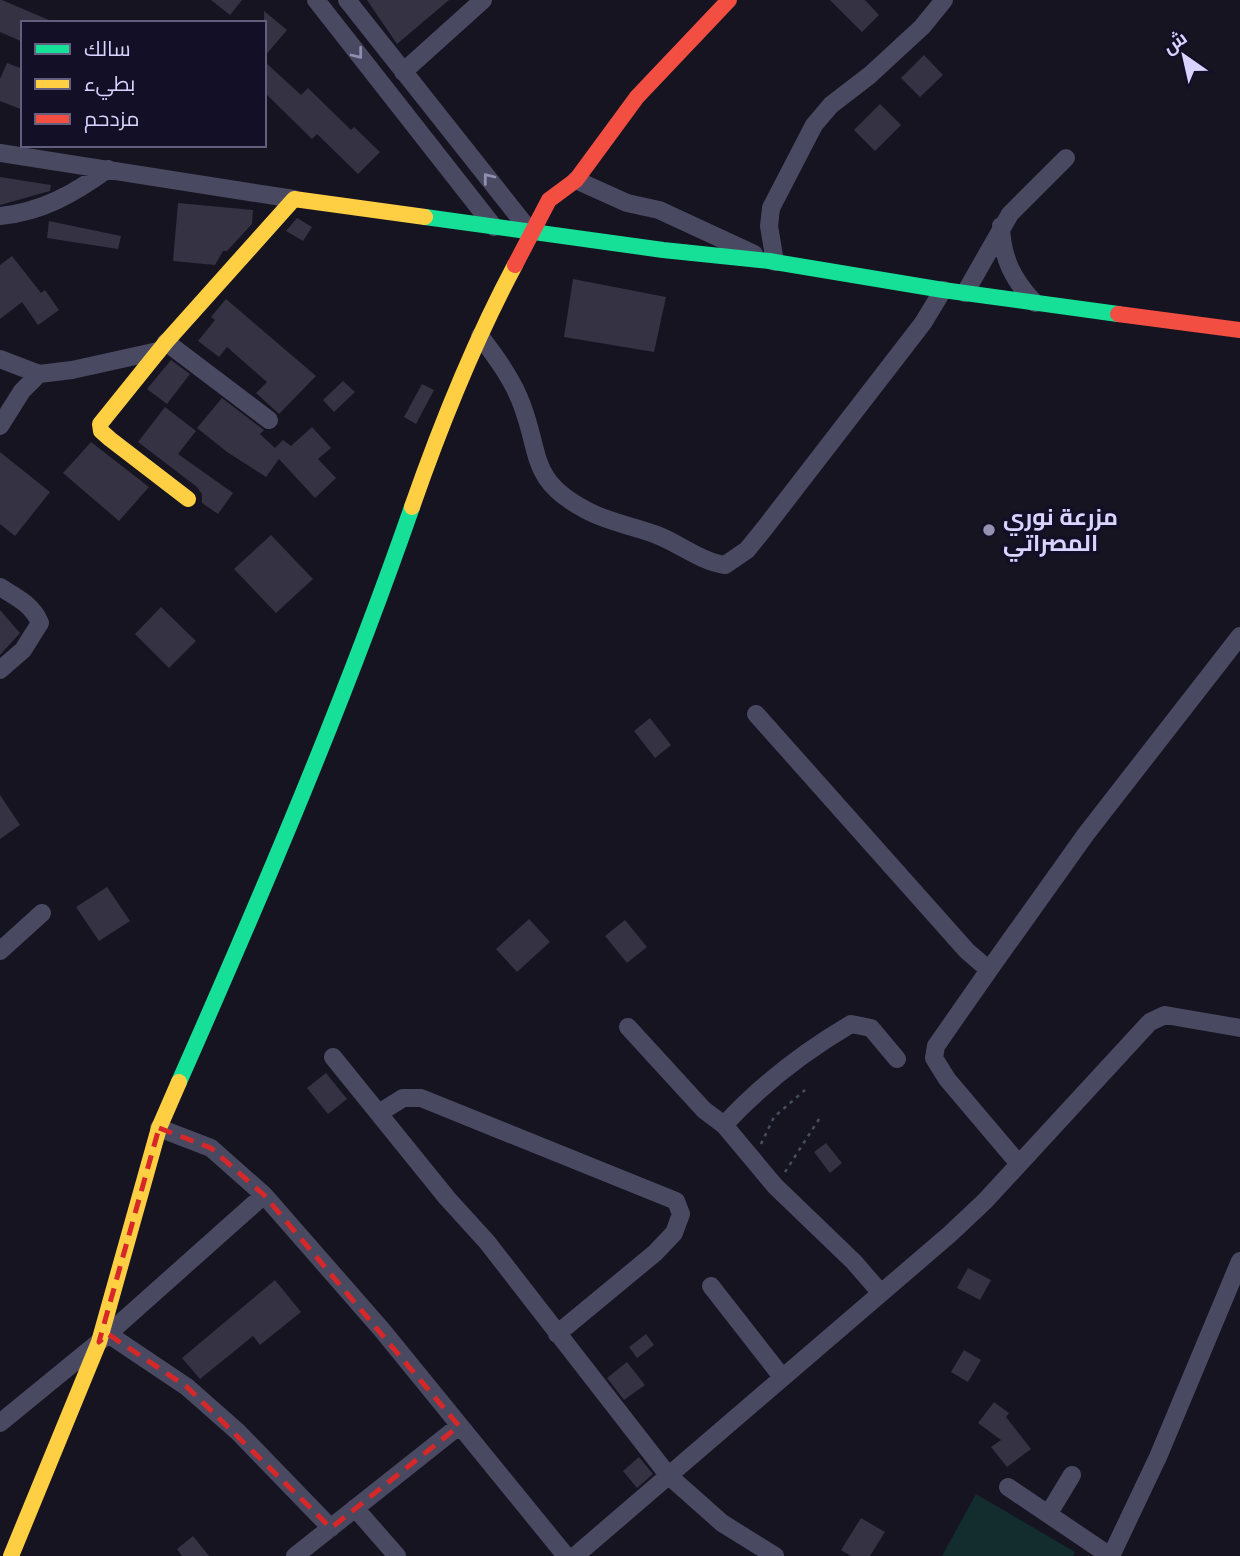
<svg xmlns="http://www.w3.org/2000/svg" width="1240" height="1556" font-family="Karla,Cairo,sans-serif">
<style>
.green{fill:#132c2d}
.building{fill:#343243}
.lines{fill:none;stroke-linecap:round;stroke-linejoin:round}
.path{stroke:#44505f;stroke-width:2.5;stroke-dasharray:3.5 5;stroke-linecap:butt}
.street{stroke:#4a4962;stroke-width:18}
.fast{stroke:#16e098;stroke-width:16}
.slow{stroke:#ffcf43;stroke-width:16}
.jam{stroke:#f24e42;stroke-width:16}
.oneway{stroke:#928eb0}
.marked{fill:none;stroke:#d62828;stroke-width:5;stroke-dasharray:14 9;stroke-linejoin:round}
.poi-dot{fill:#9591b1;stroke:#130f26;stroke-width:2.5}
.labels{text-anchor:middle;dominant-baseline:central;stroke-width:7;stroke-linejoin:round;paint-order:stroke}
.poi-label{font-size:23px;font-weight:bold;fill:#d9d4ff;stroke:#130f26;text-anchor:start}
</style>
<rect width="100%" height="100%" fill="#161421"/>
<path class="green" d="M976 1494 1075 1552 1073 1556H942Z"/>
<path class="building" d="M0 0H2L56 23H23V42L0 32Z
M211 0H242L230 15Z
M367 0H449L397 44Z
M830 0H865L879 15 862 32Z
M264 11 287 30 264 57Z
M924 55 943 75 920 97 901 78Z
M264 61 301 95 308 88 351 130 354 127 380 152 358 174 317 134 312 139 264 92Z
M7 63 23 69V110L0 101V79Z
M880 104 901 125 875 151 854 130Z
M0 177 51 185 50 191 0 205Z
M178 203 253 210 252 224 227 251H223L215 265 173 261Z
M297 218 312 227 303 241 286 231Z
M49 221 121 236 118 249 47 238Z
M12 256 41 293 45 290 59 310 38 325 22 302 0 319V265Z
M573 279 666 297 654 352 564 337Z
M226 299 316 376 279 414 256 393 267 382 227 347 219 357 198 341 215 320 211 317Z
M171 360 190 374 167 404 147 389Z
M343 381 355 392 334 412 323 400Z
M422 384 434 390 416 424 404 417Z
M222 398 264 430 260 434 275 448 283 440 291 446 312 427 331 448 318 459 336 478 315 498 279 459 266 477 227 452 197 428Z
M165 407 196 431 178 454 233 493 218 514 202 503V494L197 487 138 442Z
M91 442 149 487 119 521 63 473Z
M0 452 50 492 15 536 0 524Z
M271 535 313 579 276 613 234 569Z
M161 607 196 641 169 668 135 634Z
M0 610 20 633 0 655Z
M650 718 671 745 655 758 634 731Z
M0 795 20 825 0 839Z
M107 887 130 921 99 941 76 907Z
M529 919 550 942 517 972 496 949Z
M625 920 647 947 627 963 605 936Z
M326 1073 347 1099 328 1114 307 1088Z
M826 1143 842 1163 830 1173 814 1152Z
M968 1268 991 1280 980 1300 957 1288Z
M275 1280 301 1312 260 1345 253 1336 200 1379 182 1358Z
M646 1334 654 1345 637 1358 629 1347Z
M964 1350 981 1360 968 1382 951 1372Z
M627 1362 645 1385 624 1400 607 1378Z
M994 1402 1009 1413 1006 1417 1031 1449 1007 1467 991 1447 1001 1440 978 1423Z
M639 1457 653 1474 637 1488 623 1471Z
M861 1518 885 1532 870 1556H851L841 1550Z
M193 1536 209 1556H182L177 1549Z"/>
<g class="lines">
<path class="path" d="M761 1144 774 1117 805 1090
M785 1172 821 1116"/>
<path class="street" d="M316 0 494 227
M347 0 530 231
M403 72 483 0
M0 153 294 199
M576 180 627 203 659 210 754 254
M0 216C42 212 75 193 108 169
M1001 226C1002 258 1013 280 1035 303
M775 262 769 226 771 208 814 125 831 105 870 75 922 27 944 0
M965 293 1010 214 1066 158
M480 336C496 357 513 380 522 405 541 455 529 480 586 510 607 522 634 526 657 535 680 544 700 561 725 565L747 550 764 529 923 323 943 290
M166 342 269 420
M0 359 39 374
M0 426 22 391 39 374 72 370 158 351
M0 587C16 597 32 604 40 623L23 650 0 670
M756 714 967 951 989 970 1086 834 1240 636
M0 951 42 913
M989 970 936 1046 934 1058 947 1079 1019 1164
M628 1027 704 1110 724 1125 775 1186 854 1262 880 1292
M333 1057 447 1198 487 1242 668 1475 722 1523 775 1556
M379 1113 403 1098H421L676 1201 681 1214 674 1233 655 1253 557 1334
M724 1125C760 1086 805 1051 851 1024L871 1028 897 1059
M159 1128 211 1148 264 1195 382 1330 566 1556
M711 1286 782 1377
M108 1334 187 1387 238 1432 331 1528
M0 1423 99 1342 264 1195
M1008 1487 1110 1556
M355 1508 397 1556
M1049 1513 1072 1475
M295 1556 459 1426
M575 1556 950 1234 985 1201 1150 1022 1165 1015 1240 1028
M1111 1556 1158 1457 1240 1261"/>
<path class="fast" d="M425 217 663 250 769 261 943 290 1118 314
M179 1082C263 892 344 702 412 507"/>
<path class="slow" d="M188 499 110 439 101 431 100 424 166 342 294 199 425 217
M412 507C441 424 474 342 515 265
M11 1556 99 1342 159 1128 179 1082"/>
<path class="jam" d="M515 265 549 200 576 180 637 97 729 0
M1118 314 1240 330"/>
</g>
<defs><path id="oneway-chevron" d="M-2-3.5L2.5 0L-2 3.5" fill="none" stroke-width="1.6" stroke-linecap="round" stroke-linejoin="round" transform="scale(1.75)"/></defs>
<g class="oneway">
<use href="#oneway-chevron" transform="translate(358 54) rotate(52)"/>
<use href="#oneway-chevron" transform="translate(488 178) rotate(-128)"/>
</g>
<path class="marked" d="M159 1128 211 1148 264 1195 459 1426 331 1528 187 1387 108 1334 99 1342Z"/>
<circle class="poi-dot" cx="989" cy="530" r="7"/>
<g class="labels">
<g class="poi-label">
<text x="1003" y="517">مزرعة نوري<tspan x="1003" dy="26">المصراتي</tspan></text>
</g>
</g>
<rect x="21" y="21" width="245" height="126" fill="#130f26" stroke="#625e7d" stroke-width="2"/>
<rect x="35" y="44" width="35" height="10" fill="#16e098" stroke="#625e7d" stroke-width="2"/>
<text x="84" y="56" font-size="21" fill="#d9d4ff">سالك</text>
<rect x="35" y="79" width="35" height="10" fill="#ffcf43" stroke="#625e7d" stroke-width="2"/>
<text x="84" y="91" font-size="21" fill="#d9d4ff">بطيء</text>
<rect x="35" y="114" width="35" height="10" fill="#f24e42" stroke="#625e7d" stroke-width="2"/>
<text x="84" y="126" font-size="21" fill="#d9d4ff">مزدحم</text>
<g transform="translate(1184 56) rotate(326)" stroke="#130f26" stroke-width="5" paint-order="stroke">
<path d="M0-5L12 26L0 18L-12 26Z" fill="#d9d4ff"/>
<text y="-10" font-size="19" font-weight="bold" text-anchor="middle" fill="#d9d4ff">ش</text>
</g>
</svg>
